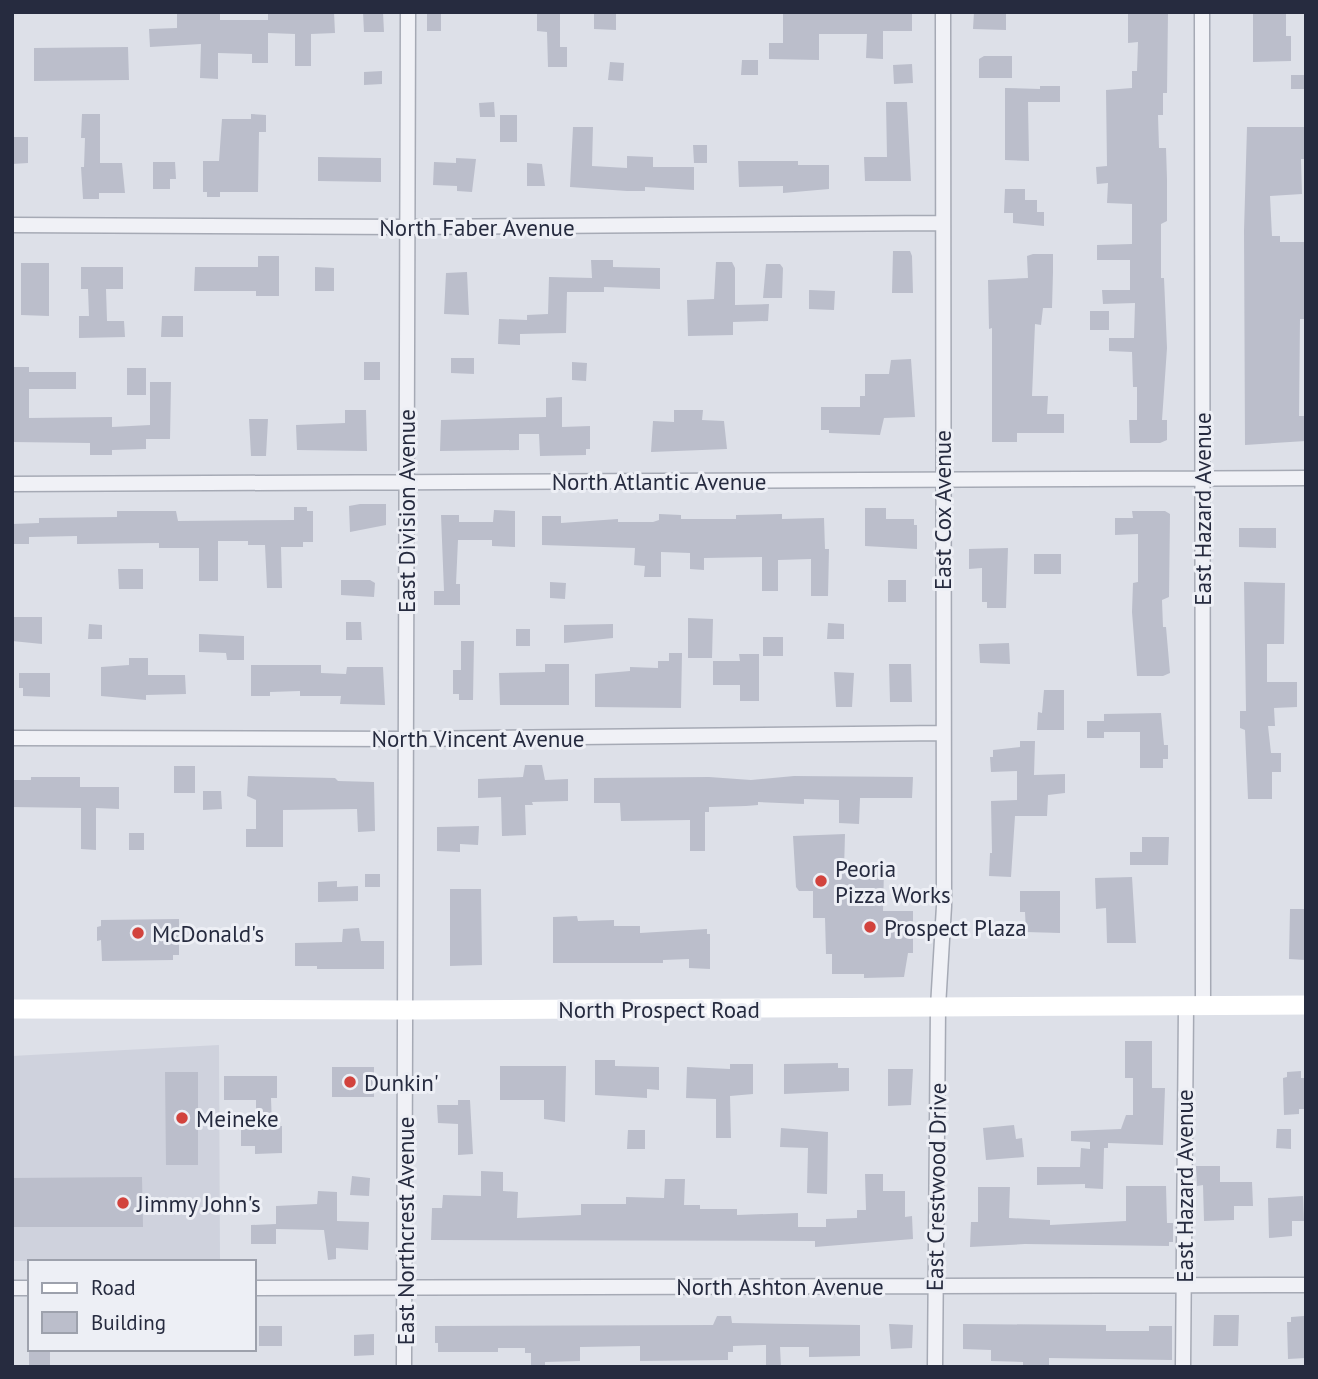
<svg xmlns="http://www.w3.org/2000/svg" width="1318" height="1379" font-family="'PT Sans',sans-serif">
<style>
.built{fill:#cfd2dd}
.building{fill:#bbbecb}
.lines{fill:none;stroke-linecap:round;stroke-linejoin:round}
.minor-casing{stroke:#a6aab5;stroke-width:17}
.minor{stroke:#f0f1f6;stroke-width:14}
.secondary{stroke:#fff;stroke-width:19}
.poi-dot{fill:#d2433d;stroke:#edeff5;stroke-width:2.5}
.labels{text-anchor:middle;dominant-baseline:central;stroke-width:6;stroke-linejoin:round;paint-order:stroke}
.street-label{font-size:23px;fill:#262b3f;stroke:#edeff5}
.poi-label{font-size:23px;fill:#262b3f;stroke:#edeff5;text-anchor:start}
</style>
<rect width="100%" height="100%" fill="#dde0e8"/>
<path class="built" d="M219 1045 220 1261H12V1056Z"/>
<path class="building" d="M177 12H220V20H268V12H334L335 33 311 34V66H295V34L268 33V63H252V54L218 53V79L200 78 201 44 150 47 149 29 177 28Z
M363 12H383L384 32H364Z
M427 12H441V31H427Z
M537 12H560V47H567V67H548L547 32 537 31Z
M594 12H616V30L594 29Z
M783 12H912V31H883V59L866 58 867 34H819V60L769 59V43H783Z
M974 12H1006V30L973 29Z
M1128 12H1168L1167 93H1163V115H1158L1159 148H1166L1167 179V221L1161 224V278H1164L1167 348 1162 420H1167V440L1160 443H1130L1129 420H1137V387H1133L1132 352 1109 351V338H1134L1135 303 1103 304 1102 290H1130V260H1097V245L1132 244V204L1107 203 1108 183 1097 184 1096 167 1107 166 1106 90 1132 88V71H1137L1138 42 1128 43Z
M1253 12H1286V36H1291V61L1253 62Z
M128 47 129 80 34 81V48Z
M984 56H1012V78H979V59Z
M742 60H758V75H741Z
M610 62 624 63 623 81 608 80Z
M912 64 913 83 894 84 893 65Z
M382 71V84L364 85V72Z
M1291 75H1306V89H1291Z
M1040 86H1060V102H1028L1029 161 1005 160V88L1040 89Z
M494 102 495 117H480L479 103Z
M886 102H907L911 181H865L864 157H887Z
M82 114H100V163H122L125 193H99V199H83L81 167H84L85 138H81Z
M251 114 266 115V132H259L258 192H220V197H207V192H203V161H219L222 119H251Z
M500 115H517V142H500Z
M573 127H593L592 166 627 168V156L653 157V167H694V190L645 187V191H627L570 187Z
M1247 127H1306V159H1301L1302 194 1270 196 1272 236H1280V242H1306V319H1300L1299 416H1306V441L1245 445 1244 231Z
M12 137H28V163L12 164Z
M693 145H707V163H694Z
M318 157 381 158V182L318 181Z
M456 158 476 159 472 192 457 191V186L433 185 434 162 456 163Z
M738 161H798V165H829V189L783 193V186L739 187Z
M153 162H175L176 179H170V189H153Z
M527 163 542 164 545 186H527Z
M1005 189H1025V200H1037V212H1044V226L1013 223V213H1004Z
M893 251H910L912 256 913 293H892Z
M1033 254H1053V272L1052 308H1043L1041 325 1035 324 1032 396H1048L1047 414H1064V433H1017V442H992V328L989 329 988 280 1028 278 1027 256Z
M258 256H279V296H256V291H194L195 267H258Z
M591 260H613V267L660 268V289L604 287V292H567L566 333 520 334V345L498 344 499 319 527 320V315L548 314 549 277 592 278Z
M716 262H732L735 268V305L769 304 768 321 733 322V335L688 336 687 300 714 299Z
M21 263H49V316L21 315Z
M766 264H780L783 268 782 298H763Z
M81 267H123V289H106L107 321H124L125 337 79 338V316H89L88 289H81Z
M315 267 334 268V291H315Z
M467 272 469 315 444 314 446 273Z
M809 290 835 291 834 310 809 309Z
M1090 311H1109V330H1090Z
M162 316H183V337H161Z
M451 358H474V374L451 373Z
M911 359 915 417 884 418 880 435 829 433V430H821V407H860V396H865V374H889L891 360Z
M364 362H380V380H364Z
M572 362 587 363 586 381 572 380Z
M12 367H29V372H76V389H29V418L112 417V427L150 425V382H171L170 439H146V449L112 450V455H90V443L12 442Z
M127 368H146V395H127Z
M562 397V427L590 426V449H586V455L540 456 539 434H519V450L440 451 441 420 546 417V398Z
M345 410H366L367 451 297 450 296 425 345 423Z
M674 410H703L702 420 724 421 727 449 651 452 653 421 674 422Z
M249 419H268L266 456H251Z
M360 504H386V525L350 532 349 506Z
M294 507H307V511H313V542H303V547H281L282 588H267L265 545H248V541H218V581H199V548H159V543L77 544V536L29 537V544H12V524L39 523V518L117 517V511H176L178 521 294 520Z
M865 508H886V519H914V525H917V549L865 546Z
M494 510 515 511V547L492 546V540H458L456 584H460V605H434V591H444L441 515H459V522H493Z
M1132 511H1165L1170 514 1169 597 1162 600 1163 627H1166L1170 673 1163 676H1137L1132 612 1133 583 1138 582V534L1115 535V518H1133Z
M659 514 681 515V519H736V515L782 514V519L824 518 825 549H829L828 596H811V559L778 560V591H762V557L704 558V570L690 569V553L661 552V577H644L645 566 634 565 635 548 542 545V516H561V523L618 519V522H653L659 520Z
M1239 528H1276V548L1239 547Z
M1008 548 1006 608H987V602H982V568L969 569V549Z
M1034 554H1061V574H1034Z
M118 569H143V589H119Z
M341 580H370L375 583 374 597 341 595Z
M888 580H906V602H888Z
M550 582 566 583 565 599 550 598Z
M1244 582 1285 583 1284 644H1267V682H1297V707L1274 708 1275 726H1268L1271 753H1281V772H1272V799H1248L1245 730 1240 728V711H1246Z
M12 617H42V644L12 641Z
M688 618 713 619 712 658H688Z
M346 622H361L362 640H346Z
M828 623 844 624V639H827Z
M89 624 102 625V639H88Z
M613 624V638L564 643V625Z
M516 629H530V646H516Z
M199 634 244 636V660H227L226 653 199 652Z
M763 637H783V656H763Z
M461 641H474L473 700H459V694H453V670H461Z
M1009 643 1010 664 980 663 979 644Z
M669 653H682L681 708 595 707V674L630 671V667L658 668V661H669Z
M739 654H759V701H740V685H713V661H740Z
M129 658H148V675H185L186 694 146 695V700L101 696V667L129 665Z
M545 664H569V705H500L499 673 545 672Z
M889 664H911L912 702H890Z
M251 665H321V673L346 674 347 667H383L385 705 340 704 341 696H300V691L270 692V696H251Z
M834 672 854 673 852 707H836Z
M19 673H50V697L23 696V688H19Z
M1044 690H1064V730H1037L1038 712 1042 713Z
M1161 713 1164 745H1168V759H1163V768H1140V732H1104V738H1087V721H1104V725V714Z
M1020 741H1035L1034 775 1065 774V793L1048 795 1047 816H1015L1011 877 989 876 990 853H992L991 801 1017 800V771L991 772 990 757H993V750L1020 747Z
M525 765H542L545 780 568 779V801L532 802 533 805H525L526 835 502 836 501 797 478 798V779L523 777Z
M174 766H195V793H174Z
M248 776 335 778 338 781 374 782 375 831 358 832 357 809 283 810V847H246V829H256V800L247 796Z
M794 776 913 777 912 798H860L859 824 839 823V800L804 799V804L758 802V805L746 806 709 807V812H705V851H690V820L621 821 620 803H594V778L709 777 751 780Z
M31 777H80V787H119V809L96 808V850L81 849V808L12 807V780H31Z
M203 791H221L222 809 203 810Z
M479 826 478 845 460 844V852L437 851V827Z
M129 833H144V850H129Z
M845 834 844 870H884L883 911H913V953H908L904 977 864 978V974H832V954H826L825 918H813V891H799L796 887 793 836Z
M1142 837H1169L1168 865H1130V852H1142Z
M365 874H380V887H365Z
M1132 877 1136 943H1107L1106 908 1096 909 1095 878Z
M337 881V887L358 886V901L318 902V882Z
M450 889H481L482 965 450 966Z
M1020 891H1060V933L1026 932 1025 912H1020Z
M1290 909H1306V960L1289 959Z
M577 916 578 921 614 920V926H640V933L707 929V934H710V969L689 968V959L663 960V963H553V917Z
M179 919V955H173V960L102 961 101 940 97 941V927L101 926V920Z
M359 928 361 941H384V969H317V966H295V943L342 942 343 929Z
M1125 1041H1152V1088H1165L1163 1145 1108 1143V1148H1104L1103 1189 1085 1188V1184L1037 1185V1167H1080L1081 1148 1090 1149V1142L1071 1141V1131L1121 1129 1126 1115H1133V1078H1125Z
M595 1060H615V1066L659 1067V1090L647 1089V1098L595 1095Z
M838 1063V1068H849V1091L784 1094V1064Z
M730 1064H753V1094L730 1096 731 1138H716V1099L686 1098 687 1067 730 1069Z
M500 1066H566L565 1122 544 1119V1100H500Z
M332 1067H374V1097H332Z
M888 1069H913L911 1105 888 1106Z
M1301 1071V1078H1306V1109H1299V1114L1284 1115 1283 1078 1287 1077V1072Z
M165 1072H198V1165H166Z
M224 1076H277V1098H271L272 1126H282V1153L255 1154V1146H241V1128L256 1129V1100H224Z
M458 1100H470L473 1154 458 1155V1124L438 1123 437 1105H458Z
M1014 1125 1016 1139 1022 1138 1024 1157 986 1160 983 1128Z
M781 1128 828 1132 827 1194 807 1193 808 1148 780 1147Z
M1277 1129H1291V1149L1276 1148Z
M628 1130H645V1149H627Z
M1196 1166H1220V1182H1252L1253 1206H1234V1220L1204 1221 1203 1185 1197 1186Z
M481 1171 503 1172V1191L518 1192 517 1218 581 1215V1204H626V1197L664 1198 665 1179H685L684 1205H700V1209H737V1215L798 1213V1227H826V1219L857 1218V1210H866L865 1174H883V1191H905V1217L912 1216 913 1239 815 1247V1241L431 1240 432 1208H442L443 1195 481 1196Z
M352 1176 370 1178 369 1196 350 1195Z
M142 1177 143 1227H12V1178Z
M1126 1186H1166L1167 1223H1173V1242H1169V1246L1025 1244 970 1247 971 1222H978V1187H1010L1009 1218 1050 1220V1225L1126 1221Z
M318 1191 337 1192V1221L369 1222 368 1250 336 1248V1259L328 1260 324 1230 276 1229V1244H251V1225L276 1224V1206L317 1204Z
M1303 1196 1304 1221H1292V1236L1269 1238 1268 1198Z
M1214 1315H1239L1238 1346H1213Z
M717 1316H731L732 1323 860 1325V1356L809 1357V1347H780L781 1367H766V1345L733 1346V1352H728V1360L640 1361V1346L580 1347V1361L545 1362V1367H531V1353H525V1348H498V1352H438V1343H435V1326L713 1325Z
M1304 1316 1306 1358 1288 1359 1287 1322H1291V1317Z
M889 1324 913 1325 912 1348 891 1349Z
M963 1324 1106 1325V1331H1149V1326H1172V1360L1049 1358V1367H1023V1362L991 1361V1350L963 1349Z
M259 1326H282V1346H259Z
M374 1334V1355L354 1356V1335Z
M29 1349H50V1367H29Z"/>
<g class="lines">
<defs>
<path id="minor" d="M1202 12 1203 1006
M12 225 407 227 942 223
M12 484 1306 478
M12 738 407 739 943 733
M12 1288H30
M254 1288 1306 1285
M404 1367 408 12
M935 1367 938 1007 944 906 943 12
M1183 1367 1186 1006"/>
</defs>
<use href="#minor" class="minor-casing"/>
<use href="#minor" class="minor"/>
<path class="secondary" d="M12 1009 406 1010 1306 1005"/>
</g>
<g class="poi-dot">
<circle cx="821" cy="881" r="7"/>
<circle cx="870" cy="927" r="7"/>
<circle cx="138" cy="933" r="7"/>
<circle cx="350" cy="1082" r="7"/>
<circle cx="182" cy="1118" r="7"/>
<circle cx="123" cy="1203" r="7"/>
</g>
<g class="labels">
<g class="street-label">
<text x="477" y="227">North Faber Avenue</text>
<text x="659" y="481">North Atlantic Avenue</text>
<text transform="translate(1202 509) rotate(-90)">East Hazard Avenue</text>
<text transform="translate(942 510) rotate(-90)">East Cox Avenue</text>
<text transform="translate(406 511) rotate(-90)">East Division Avenue</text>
<text x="478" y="738">North Vincent Avenue</text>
<text x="659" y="1009">North Prospect Road</text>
<text transform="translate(1184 1186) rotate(-90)">East Hazard Avenue</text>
<text transform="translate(936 1187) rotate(-89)">East Crestwood Drive</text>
<text transform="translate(405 1231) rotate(-90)">East Northcrest Avenue</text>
<text x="780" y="1286">North Ashton Avenue</text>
</g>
<g class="poi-label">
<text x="835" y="868">Peoria<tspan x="835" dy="26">Pizza Works</tspan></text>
<text x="884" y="927">Prospect Plaza</text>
<text x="152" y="933">McDonald's</text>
<text x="364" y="1082">Dunkin'</text>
<text x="196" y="1118">Meineke</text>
<text x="137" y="1203">Jimmy John's</text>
</g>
</g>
<rect width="1318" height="1379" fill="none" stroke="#262b3f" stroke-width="28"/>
<rect x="28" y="1260" width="228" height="91" fill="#edeff5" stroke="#9da1ac" stroke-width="2"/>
<rect x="42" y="1283" width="35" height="10" fill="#ffffff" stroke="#9da1ac" stroke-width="2"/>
<text x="91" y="1295" font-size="21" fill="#262b3f">Road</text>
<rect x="42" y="1312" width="35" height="21" fill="#bbbecb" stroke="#9da1ac" stroke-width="2"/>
<text x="91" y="1330" font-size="21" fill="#262b3f">Building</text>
</svg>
